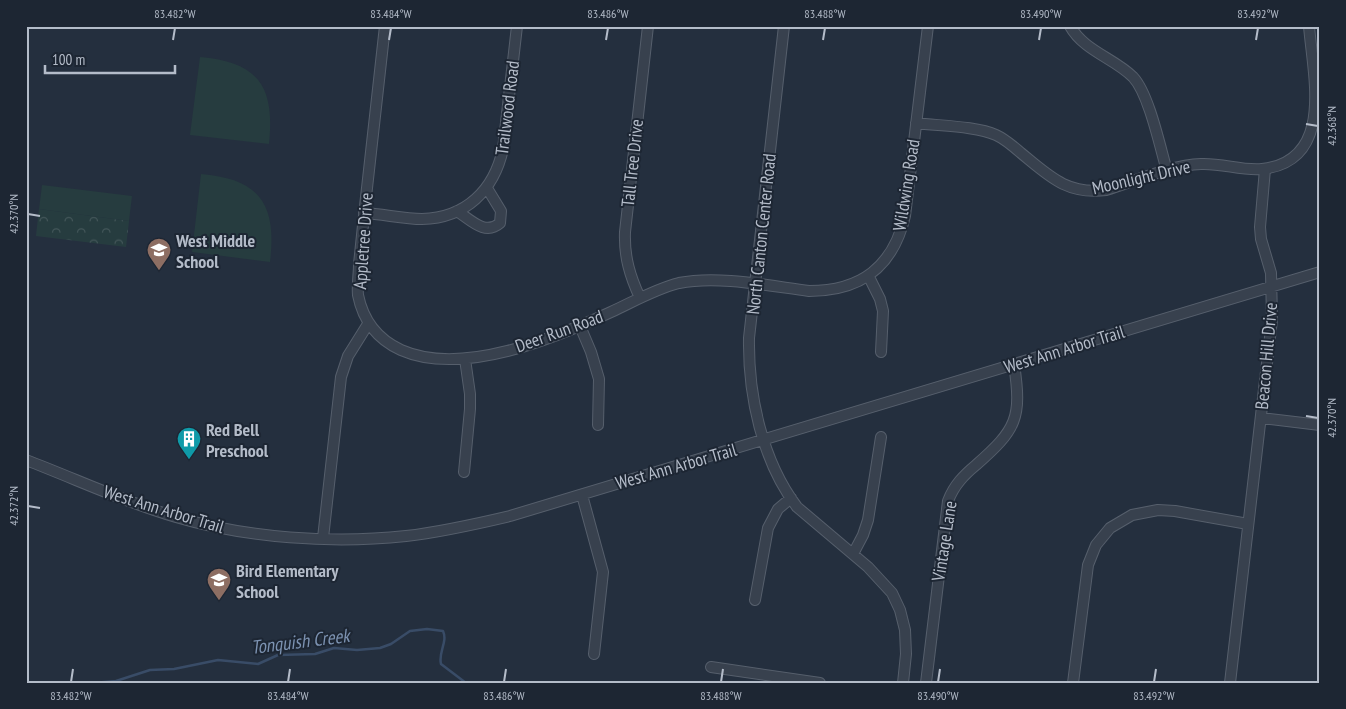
<svg xmlns="http://www.w3.org/2000/svg" width="1346" height="709" font-family="'PT Sans Narrow',sans-serif">
<style>
.forest{fill:url(#forest-crowns)}
.pitch{fill:#263c3f}
.lines{fill:none;stroke-linecap:round;stroke-linejoin:round}
.stream{stroke:#394c67;stroke-width:2.5}
.minor-casing{stroke:#565f6c;stroke-width:12}
.minor{stroke:#38414e;stroke-width:10}
.ticks{fill:none;stroke:#b4bcc9;stroke-width:2}
.labels{text-anchor:middle;dominant-baseline:central;stroke-width:4;stroke-linejoin:round;paint-order:stroke}
.street-label{font-size:18px;fill:#b4bcc9;stroke:#1d2633}
.poi-label{font-size:18px;font-weight:bold;fill:#b4bcc9;stroke:#1d2633;text-anchor:start}
.water-label{font-size:19px;font-style:italic;fill:#7c92b1;stroke:#1d2633}
.neatline{fill:none;stroke:#b4bcc9;stroke-width:2}
.ticks-label{font-size:12px;text-anchor:middle;fill:#b4bcc9}
</style>
<defs>
<pattern id="forest-crowns" width="20" height="18" patternUnits="userSpaceOnUse" patternTransform="scale(1.25)"><rect width="20" height="18" fill="#263c3f"/><path d="M2 6a3 3 0 1 1 6 0M12 15a3 3 0 1 1 6 0" fill="none" stroke="#435659"/></pattern>
</defs>
<rect width="100%" height="100%" fill="#242f3e"/>
<path class="forest" d="M39 209 129 221 126 247 36 236Z"/>
<path class="pitch" d="M200 57C259 62 275 87 269 144L190 135Z
M201 174C260 179 277 204 270 262L192 252Z
M42 185 132 196 129 221 39 209Z"/>
<g class="lines">
<path class="stream" d="M93 683 116 681 150 670 174 669 218 660 258 664 278 655 315 654 334 648 357 650 380 648 391 644 410 631 427 629 443 631C448 642 438 652 441 664L466 683"/>
<defs>
<path id="minor" d="M385 26C378 86 372 146 365 206 363 226 361 245 359 264 359 274 357 285 358 295 363 320 377 339 401 350 462 377 555 338 611 312 633 302 655 289 679 283 718 275 770 286 809 291 861 291 893 267 905 216L928 26
M784 26 749 338C748 395 762 461 797 507L868 567 892 593 900 610 905 630 906 654 903 683
M1070 26C1084 51 1114 58 1133 77 1149 94 1160 147 1167 171
M916 123C939 126 976 126 996 135 1005 139 1013 146 1021 153 1049 176 1067 195 1106 190 1135 181 1172 165 1201 164 1222 163 1242 171 1262 169 1335 161 1313 76 1309 26
M457 211C471 220 485 236 500 223L501 211 487 188
M364 213C383 214 404 219 422 219 466 218 494 190 503 149L517 26
M869 277 880 299 883 311 881 352
M640 298C630 276 624 257 625 232L648 26
M580 326 591 352 599 379 598 425
M1261 418 1320 425
M26 460C76 479 124 502 176 517 247 538 332 544 406 536 441 532 476 524 510 516L1320 272
M464 472 470 409V394L465 359
M582 495 603 572 594 654
M323 538 341 377 348 356 368 324
M853 554 863 535 868 520 881 437
M755 600 768 528 778 509 791 498
M711 667 820 683
M926 683 948 501C954 485 964 475 976 465 1017 429 1022 418 1014 364
M1073 683 1088 565 1096 545 1110 528 1132 515 1158 510 1175 511 1248 524
M1230 683 1272 320 1271 273 1261 239 1260 227 1265 169"/>
</defs>
<use href="#minor" class="minor-casing"/>
<use href="#minor" class="minor"/>
</g>
<path class="ticks" d="M173 40 175 28M389 40 391 28M606 40 608 28M823 40 825 28M1039 40 1041 28M1256 40 1258 28M1306 124 1318 126M28 214 40 216M1306 416 1318 418M28 506 40 508M71 682 73 669M288 682 290 669M504 682 506 669M721 682 723 669M938 682 940 669M1154 682 1156 669"/>
<defs>
<symbol id="school-pin" viewBox="-11 -11 22 30"><path d="M0 17L-7.5 6A9.5 9.5 0 1 1 7.5 6Z" fill="#8d6e63" stroke="#1d2633"/><path d="M0-5L7-2L0 1L-7-2ZM-4 1L0 2.5L4 1V4Q0 6-4 4Z" fill="#fff"/></symbol>
<symbol id="building-pin" viewBox="-11 -11 22 30"><path d="M0 17L-7.5 6A9.5 9.5 0 1 1 7.5 6Z" fill="#0f9aa8" stroke="#1d2633"/><path d="M-4-6H4V6H1V3H-1V6H-4ZM-2.5-4.3h1.7v1.8h-1.7ZM.8-4.3h1.7v1.8H.8ZM-2.5-1h1.7V.8h-1.7ZM.8-1h1.7V.8H.8Z" fill="#fff"/></symbol>
</defs>
<g fill-rule="evenodd">
<use href="#school-pin" x="145" y="236" width="28" height="38"/>
<use href="#building-pin" x="175" y="425" width="28" height="38"/>
<use href="#school-pin" x="205" y="566" width="28" height="38"/>
</g>
<g class="labels">
<g class="street-label">
<text transform="translate(507 108) rotate(-83)">Trailwood Road</text>
<text transform="translate(632 163) rotate(-84)">Tall Tree Drive</text>
<text transform="translate(1141 177) rotate(-13)">Moonlight Drive</text>
<text transform="translate(906 185) rotate(-81)">Wildwing Road</text>
<text transform="translate(761 234) rotate(-84)">North Canton Center Road</text>
<text transform="translate(363 241) rotate(-86)">Appletree Drive</text>
<text transform="translate(559 331) rotate(-20)">Deer Run Road</text>
<text transform="translate(1064 349) rotate(-17)">West Ann Arbor Trail</text>
<text transform="translate(1266 356) rotate(-85)">Beacon Hill Drive</text>
<text transform="translate(676 466) rotate(-16)">West Ann Arbor Trail</text>
<text transform="translate(164 509) rotate(17)">West Ann Arbor Trail</text>
<text transform="translate(944 541) rotate(-81)">Vintage Lane</text>
</g>
<g class="poi-label">
<text x="176" y="240">West Middle<tspan x="176" dy="21">School</tspan></text>
<text x="206" y="429">Red Bell<tspan x="206" dy="21">Preschool</tspan></text>
<text x="236" y="570">Bird Elementary<tspan x="236" dy="21">School</tspan></text>
</g>
<g class="water-label">
<text transform="translate(300 641) rotate(-7)">Tonquish Creek</text>
</g>
</g>
<rect width="1346" height="709" fill="none" stroke="#1d2633" stroke-width="55"/>
<path d="M45 65v8h130v-8" fill="none" stroke="#b4bcc9" stroke-width="2.5"/>
<text x="52" y="65" font-size="15" fill="#b4bcc9" stroke="#1d2633" stroke-width="4" paint-order="stroke">100 m</text>
<rect x="28" y="28" width="1290" height="654" class="neatline"/>
<g class="ticks-label">
<text x="175" y="18">83.482°W</text>
<text x="391" y="18">83.484°W</text>
<text x="608" y="18">83.486°W</text>
<text x="825" y="18">83.488°W</text>
<text x="1041" y="18">83.490°W</text>
<text x="1258" y="18">83.492°W</text>
<text transform="translate(1332 126) rotate(-90)" y="4">42.368°N</text>
<text transform="translate(14 214) rotate(-90)" y="4">42.370°N</text>
<text transform="translate(1332 418) rotate(-90)" y="4">42.370°N</text>
<text transform="translate(14 506) rotate(-90)" y="4">42.372°N</text>
<text x="71" y="700">83.482°W</text>
<text x="288" y="700">83.484°W</text>
<text x="504" y="700">83.486°W</text>
<text x="721" y="700">83.488°W</text>
<text x="938" y="700">83.490°W</text>
<text x="1154" y="700">83.492°W</text>
</g>
</svg>
